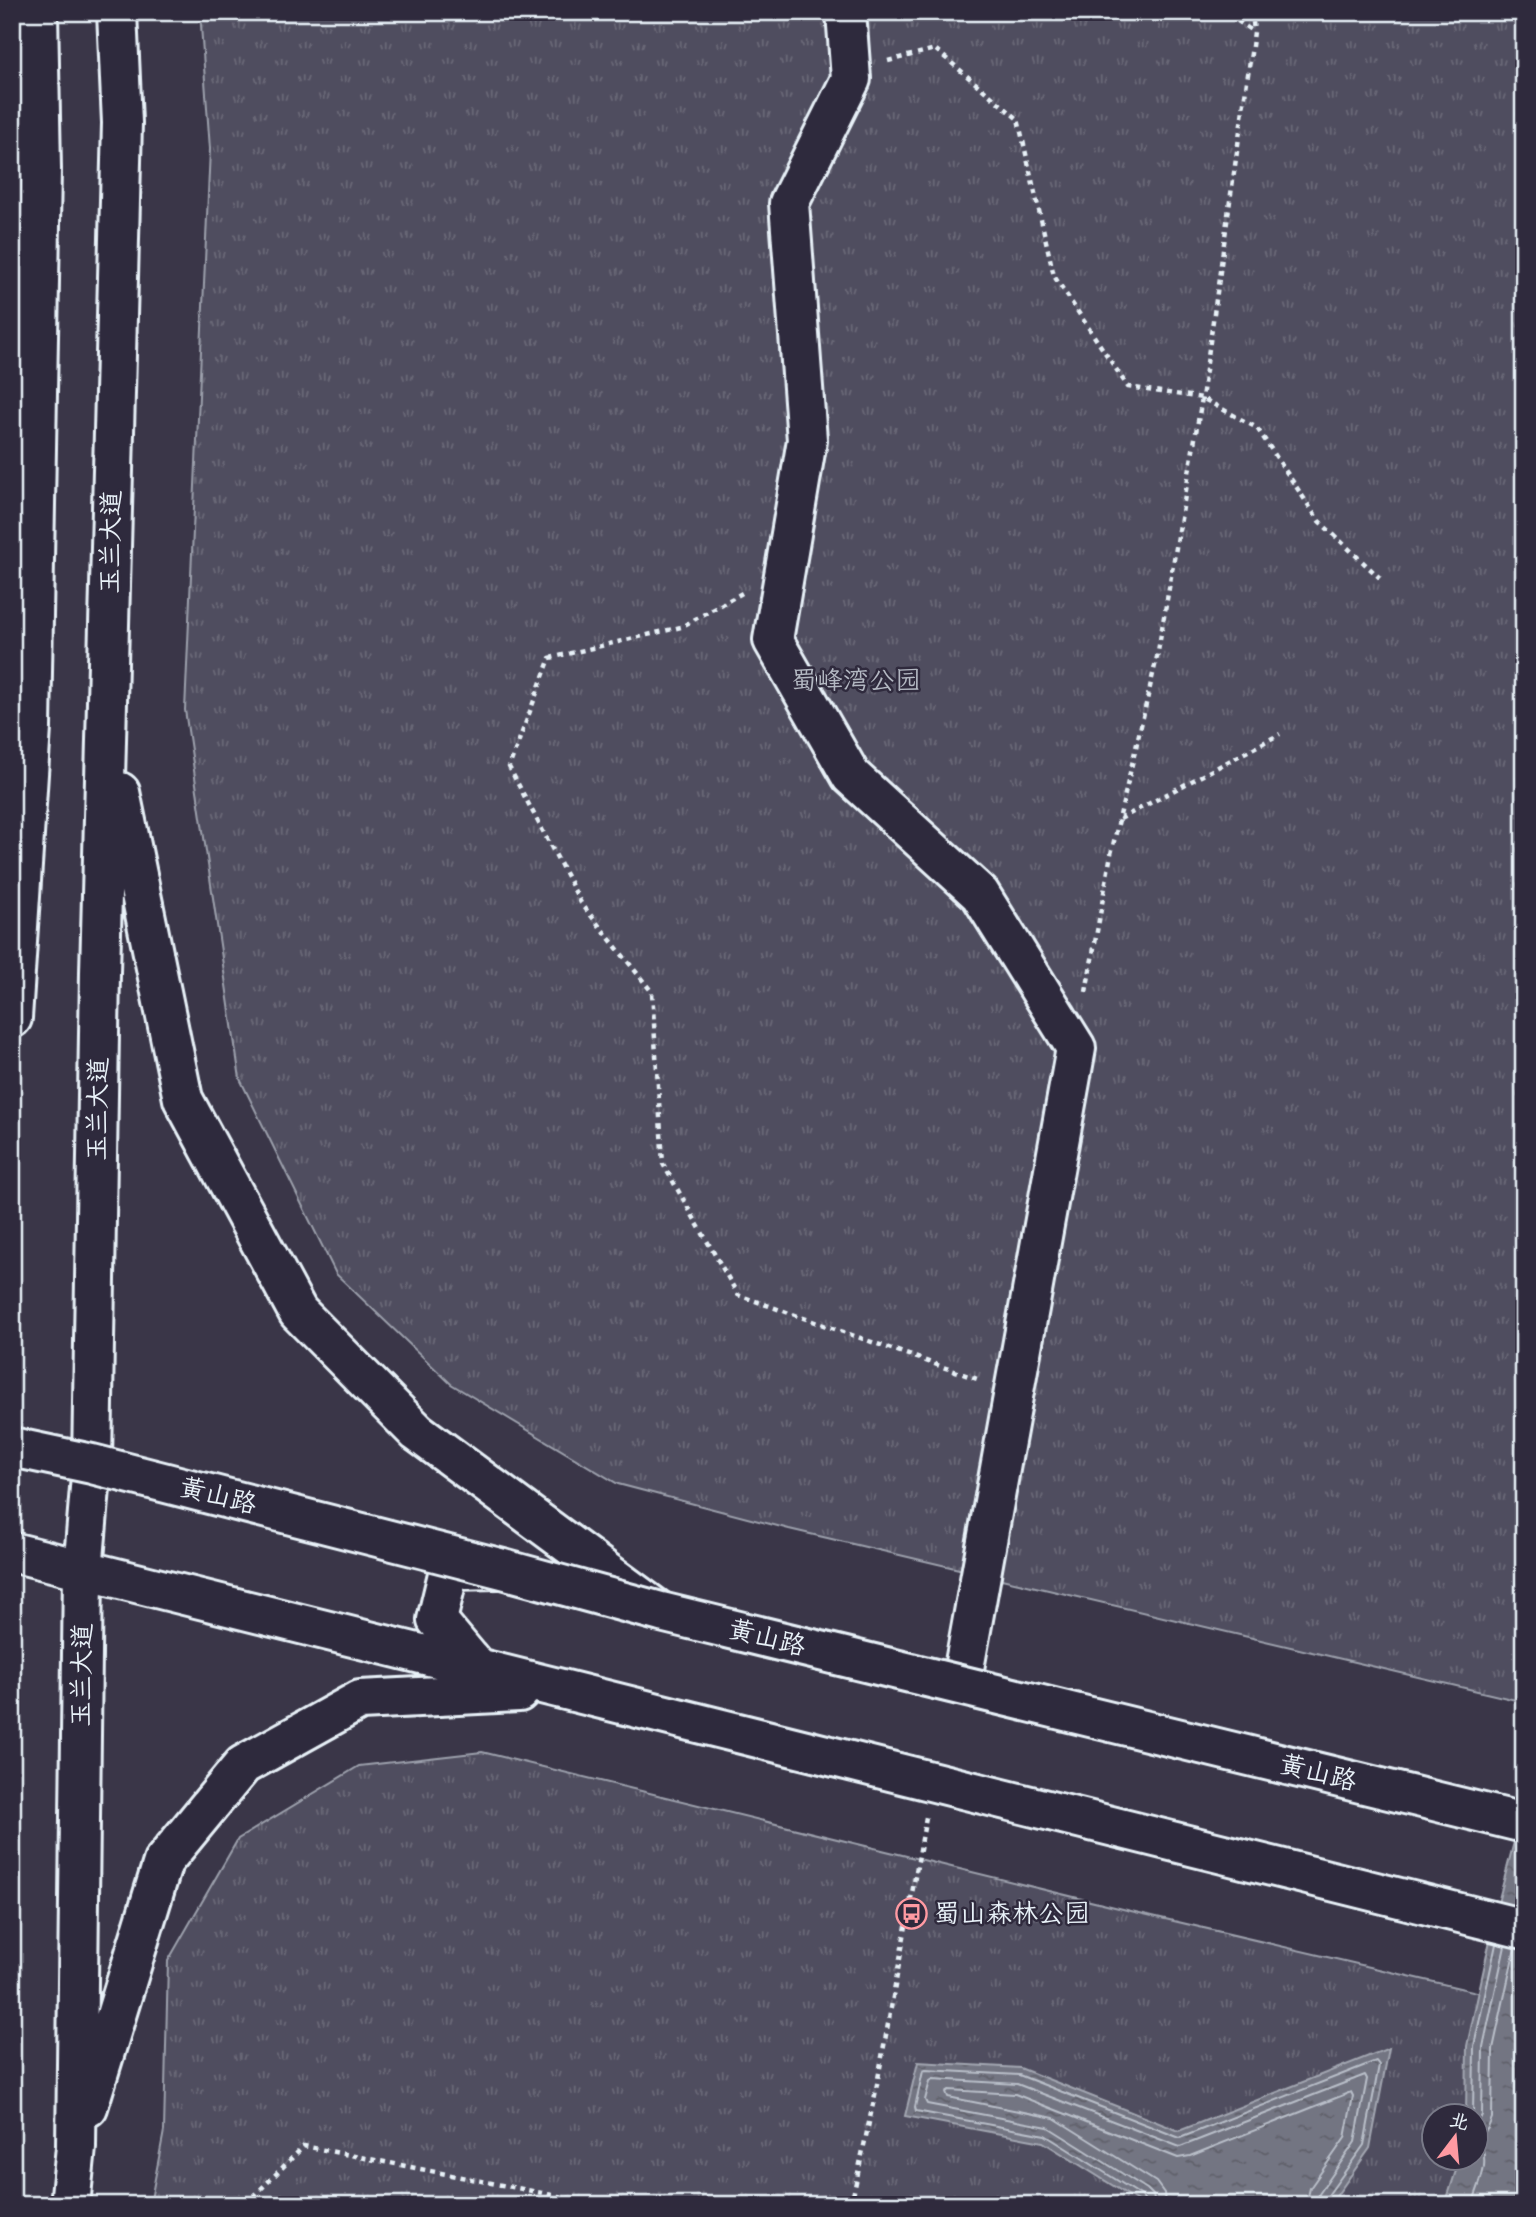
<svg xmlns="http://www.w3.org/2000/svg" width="1536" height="2217" font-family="'Architects Daughter','LXGW WenKai TC',sans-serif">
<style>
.built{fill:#464354}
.park{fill:url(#park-tufts);stroke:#9ca0ac;stroke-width:2;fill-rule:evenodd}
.water{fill:url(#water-ripples);stroke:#a2a6b1;stroke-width:2}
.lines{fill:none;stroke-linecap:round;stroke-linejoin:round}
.shore{stroke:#b9bfc9;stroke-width:2}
.minor-casing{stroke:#e8f1f8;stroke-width:44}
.major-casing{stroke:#e8f1f8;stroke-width:44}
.path{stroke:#e8f1f8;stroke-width:4.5;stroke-dasharray:5 5;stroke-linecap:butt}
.minor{stroke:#2f2a3d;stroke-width:38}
.major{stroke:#2f2a3d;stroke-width:38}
.major-bridge-casing{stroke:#e8f1f8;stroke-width:44;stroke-linecap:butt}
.major-bridge{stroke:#2f2a3d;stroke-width:38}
.labels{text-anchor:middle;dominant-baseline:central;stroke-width:5;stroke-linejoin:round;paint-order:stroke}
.street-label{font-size:26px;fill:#e8f1f8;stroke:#2f2a3d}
.park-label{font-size:26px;fill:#b3b8c2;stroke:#2f2a3d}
.poi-label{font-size:26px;fill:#e8f1f8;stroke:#2f2a3d;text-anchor:start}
</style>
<defs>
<pattern id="park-tufts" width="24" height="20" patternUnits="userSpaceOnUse" patternTransform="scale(1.75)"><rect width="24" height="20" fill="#504e5f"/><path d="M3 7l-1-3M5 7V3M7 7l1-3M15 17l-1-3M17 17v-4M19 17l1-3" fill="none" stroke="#696877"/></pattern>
<pattern id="water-ripples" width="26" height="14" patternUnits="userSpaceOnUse" patternTransform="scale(1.75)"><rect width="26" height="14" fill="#737482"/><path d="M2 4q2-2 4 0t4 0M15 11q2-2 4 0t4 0" fill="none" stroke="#5f6069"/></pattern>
</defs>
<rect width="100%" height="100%" fill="#3a3648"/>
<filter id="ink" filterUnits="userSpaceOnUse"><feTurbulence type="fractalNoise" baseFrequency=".0143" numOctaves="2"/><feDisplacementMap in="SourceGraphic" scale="14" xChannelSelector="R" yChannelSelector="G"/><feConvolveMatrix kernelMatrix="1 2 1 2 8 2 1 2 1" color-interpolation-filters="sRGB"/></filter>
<g filter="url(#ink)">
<path class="built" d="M12 12H38L12 1018Z"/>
<path class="park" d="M200 12H1524V1702L789 1529 618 1484 451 1384 336 1274 240 1079 185 710 210 149Z
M482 1752 1131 1911 1524 2003V2205H150L164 2131 168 1961 238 1839 359 1766ZM1434 2116H1476V2158H1434Z"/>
<path class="water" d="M1524 1804V2205H1445L1460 2158H1476V2116L1466 2115 1467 2046 1499 1899Z
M1389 2048 1370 2148 1330 2205H1144L1043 2142 905 2116 918 2062 1020 2068 1179 2131Z"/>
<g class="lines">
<path class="shore" d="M1473 2116 1474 2046 1496 1944
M1476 2127 1482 2115 1483 2047 1505 1946
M1146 2205 1142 2196 1045 2135 916 2111 915 2107 923 2071 926 2070 1019 2075 1180 2138 1376 2061 1379 2065 1364 2145 1326 2198 1325 2205
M1155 2205 1153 2195 1147 2189 1048 2127 927 2104 925 2100 930 2081 933 2079 1017 2084 1180 2147 1365 2075 1367 2079 1355 2142 1319 2194 1316 2205
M1165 2205 1164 2193 1156 2182 1054 2118 948 2097 946 2092 949 2090 1015 2094 1178 2158 1190 2156 1351 2092 1353 2096 1345 2138 1310 2188 1306 2205
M1472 2205C1480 2180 1491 2164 1479 2139L1488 2128 1492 2118 1493 2049 1515 1948"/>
<defs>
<path id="minor" d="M846 12 851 79 789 203 807 440 773 640 851 776 980 894 1076 1048 961 1685"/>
<path id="major" d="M120 792 183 1099 298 1312 417 1432 659 1611
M12 1018 31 728 41 169 38 12
M12 1552 1524 1929
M478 1669 437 1620 449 1570 498 1569
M88 2107 163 1862 243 1765 360 1700 519 1692
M70 2205 76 2147 83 1571 92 1464 100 972 122 123 117 12"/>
</defs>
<use href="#minor" class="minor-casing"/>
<use href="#major" class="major-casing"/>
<path class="path" d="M1252 12 1254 32
M888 61 935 49 1018 119 1054 276 1128 387 1202 398 1257 428 1319 521 1380 578
M742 593 681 627 550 658 509 767 581 903 652 992 663 1164 738 1295 980 1380
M1120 819 1280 734
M1086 992 1111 854 1157 657 1202 398 1254 32 1224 12
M249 2205 250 2200 304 2146 603 2205
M851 2205 875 2095 926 1817"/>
<use href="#minor" class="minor"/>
<use href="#major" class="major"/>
<defs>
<path id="major-bridge" d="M12 1447 92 1464 503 1569 661 1612 1524 1823"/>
</defs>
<use href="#major-bridge" class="major-bridge-casing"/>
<use href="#major-bridge" class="major-bridge"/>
</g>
</g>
<defs>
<symbol id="bus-ring" viewBox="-11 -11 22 22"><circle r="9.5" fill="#2f2a3d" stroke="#ff9aa2" stroke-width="1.5"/><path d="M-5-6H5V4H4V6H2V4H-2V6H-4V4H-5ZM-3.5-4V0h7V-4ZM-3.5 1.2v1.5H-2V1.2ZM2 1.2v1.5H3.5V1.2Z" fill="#ff9aa2"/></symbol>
</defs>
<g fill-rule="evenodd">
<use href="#bus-ring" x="894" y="1896" width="35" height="35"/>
</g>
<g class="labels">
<g class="street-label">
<text transform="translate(111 542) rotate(-89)">玉兰大道</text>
<text transform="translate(98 1109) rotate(-89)">玉兰大道</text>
<text transform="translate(218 1496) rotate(14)">黄山路</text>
<text transform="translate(767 1638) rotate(14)">黄山路</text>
<text transform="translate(82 1675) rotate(-89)">玉兰大道</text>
<text transform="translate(1318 1773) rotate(14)">黄山路</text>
</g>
<g class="park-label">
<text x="856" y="681">蜀峰湾公园</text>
</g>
<g class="poi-label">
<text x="934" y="1914">蜀山森林公园</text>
</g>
</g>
<rect width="1536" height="2217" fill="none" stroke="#2f2a3d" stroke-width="42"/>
<rect x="21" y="21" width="1494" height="2175" fill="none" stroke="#e8f1f8" stroke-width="2.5" filter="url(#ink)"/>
<g transform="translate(1455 2137) rotate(16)"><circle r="33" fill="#2f2a3d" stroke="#797a88" stroke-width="2"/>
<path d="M0-5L12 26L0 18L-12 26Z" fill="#ff9aa2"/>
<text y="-10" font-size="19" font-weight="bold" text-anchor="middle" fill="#e8f1f8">北</text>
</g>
</svg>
